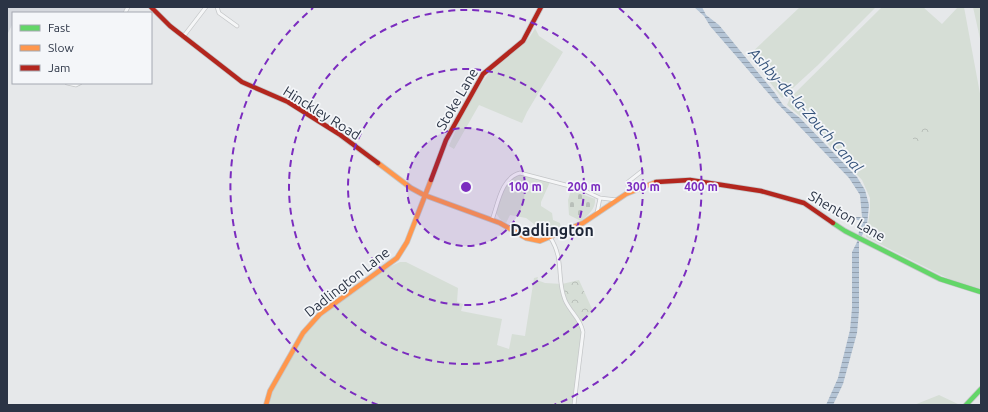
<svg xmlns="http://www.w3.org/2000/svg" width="988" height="412" font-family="Ubuntu,sans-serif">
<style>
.built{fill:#d4d7dd}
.grass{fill:#d6ded6}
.forest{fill:url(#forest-crowns)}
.cemetery{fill:url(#cemetery-stones)}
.water{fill:url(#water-rules)}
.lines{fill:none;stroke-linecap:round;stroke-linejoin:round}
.street-casing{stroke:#c4c6c8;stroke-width:4.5}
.fast-casing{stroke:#c4c6c8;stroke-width:6}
.slow-casing{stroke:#c4c6c8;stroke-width:6}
.jam-casing{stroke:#c4c6c8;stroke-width:6}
.street{stroke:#f5f6f7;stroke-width:3}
.fast{stroke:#63d668;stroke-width:4.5}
.slow{stroke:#ff974d;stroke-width:4.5}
.jam{stroke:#b3261e;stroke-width:4.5}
.ring{fill:none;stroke:#7b2cbf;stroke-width:2;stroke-dasharray:7 5}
.labels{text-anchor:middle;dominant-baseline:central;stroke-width:3.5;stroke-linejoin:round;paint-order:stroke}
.street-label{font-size:14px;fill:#2b3445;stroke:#f4f6f9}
.water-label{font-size:15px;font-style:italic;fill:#34527a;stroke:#f4f6f9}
.quarter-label{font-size:16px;font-weight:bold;fill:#1d2536;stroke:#f4f6f9}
.centre{fill:#7b2cbf;stroke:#f4f6f9;stroke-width:2}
.ring-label{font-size:12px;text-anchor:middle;font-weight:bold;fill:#7b2cbf;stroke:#f4f6f9;stroke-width:3.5;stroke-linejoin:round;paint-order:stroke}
</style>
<defs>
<pattern id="forest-crowns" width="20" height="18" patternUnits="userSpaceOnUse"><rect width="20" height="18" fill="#d6ded6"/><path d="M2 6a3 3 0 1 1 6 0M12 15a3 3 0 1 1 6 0" fill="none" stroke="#b8bfb9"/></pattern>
<pattern id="cemetery-stones" width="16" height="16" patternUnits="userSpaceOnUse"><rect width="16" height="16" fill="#d6ded6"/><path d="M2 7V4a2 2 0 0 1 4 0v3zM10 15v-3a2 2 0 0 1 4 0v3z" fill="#b8bfb9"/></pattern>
<pattern id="water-rules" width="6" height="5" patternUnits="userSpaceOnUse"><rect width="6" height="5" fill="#b4c4d5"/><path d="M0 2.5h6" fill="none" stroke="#93a0af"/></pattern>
</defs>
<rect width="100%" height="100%" fill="#e6e8ea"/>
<path class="built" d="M7 7H128L125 13H13V23L7 35Z"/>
<path class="grass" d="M800 7H876L818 65 782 98 749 55Z
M882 7H923L942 24 958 7H964L981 99V289L951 280 866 237 870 210V198L862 180 807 122 787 105 790 98Z
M973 7H981V43Z
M535 28 539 36 563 52 527 112 522 123 479 105 454 149 449 146C460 119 474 88 495 67 509 53 526 47 535 28Z
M520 173 550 182 541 202V206L552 213 553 220 560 223 561 228 542 236V230L526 218 510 215 506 223 500 219 496 213C502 195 502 183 520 173Z
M400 262H406L458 288 457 302 463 304 461 311 502 319 497 345 509 349 512 334 525 336 534 278 538 277 537 280 545 283 562 284 583 332 574 405H267L276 383 302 338 316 321 347 297 389 267Z
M939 395 960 405H914Z"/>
<path class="forest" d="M924 125 932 130 913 150V138Z
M579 280 593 311 581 323 569 307 562 284Z"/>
<path class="cemetery" d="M571 190 595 199C596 209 588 215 581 221L569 215 568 200Z"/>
<path class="water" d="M694 7H702L706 15 719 25 775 93 783 105 800 118 857 177 865 190 869 205 867 225 859 242V311L857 333 843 384 833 405H826L838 378 850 330 852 308V252L857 242 861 221 854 219 855 217H862L860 195 849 178 776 102 710 26 704 16Z"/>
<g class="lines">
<defs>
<path id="street" d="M217 7 219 13 237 26
M125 13 128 7
M183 37 206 7
M67 83 76 85 80 83
M631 191 628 186V182L642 171
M600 198 617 200
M492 220C498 204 501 178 520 173L581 189 600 198 597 213
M550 237C565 260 556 278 565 300 570 312 581 319 583 332L574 405"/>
<path id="fast" d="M833 223 845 231 940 279 981 292
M966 405 981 389"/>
<path id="slow" d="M378 163 411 188 424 195 500 223 526 238 540 241 583 223 626 194 656 182
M266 405 270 391 303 333 320 314 397 258 407 242 431 180"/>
<path id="jam" d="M151 7 170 26 242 82 288 102 339 134 378 163
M431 180 446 140 483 74 523 41 541 7
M656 182 690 180 761 191 804 203 833 223"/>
</defs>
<use href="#street" class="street-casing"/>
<use href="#fast" class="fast-casing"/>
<use href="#slow" class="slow-casing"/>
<use href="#jam" class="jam-casing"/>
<use href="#street" class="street"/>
<use href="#fast" class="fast"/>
<use href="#slow" class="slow"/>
<use href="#jam" class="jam"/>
</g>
<circle cx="466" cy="187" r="59" fill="#7b2cbf" fill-opacity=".12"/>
<g class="ring">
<circle cx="466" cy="187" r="59"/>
<circle cx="466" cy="187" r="118"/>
<circle cx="466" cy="187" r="177"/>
<path d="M378 405A235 235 0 0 1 313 8M619 8A235 235 0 0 1 554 405"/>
</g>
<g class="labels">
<g class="street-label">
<text transform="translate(457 99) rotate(-60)">Stoke Lane</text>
<text transform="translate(322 113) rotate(32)">Hinckley Road</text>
<text transform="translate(847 216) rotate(30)">Shenton Lane</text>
<text transform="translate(347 282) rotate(-38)">Dadlington Lane</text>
</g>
<g class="water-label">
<text transform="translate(806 110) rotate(48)">Ashby-de-la-Zouch Canal</text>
</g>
<g class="quarter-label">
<text x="552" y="230">Dadlington</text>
</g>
</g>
<circle cx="466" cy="187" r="6" class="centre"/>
<g class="ring-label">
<text x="525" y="191">100 m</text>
<text x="584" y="191">200 m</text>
<text x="643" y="191">300 m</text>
<text x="701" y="191">400 m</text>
</g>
<rect width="988" height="412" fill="none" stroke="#2b3445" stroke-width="16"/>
<rect x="12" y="12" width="140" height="72" fill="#f4f6f9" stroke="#a4a8b1"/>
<rect x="20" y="25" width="20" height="6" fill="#63d668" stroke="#a4a8b1"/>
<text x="48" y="32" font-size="12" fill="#2b3445">Fast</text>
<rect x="20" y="45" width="20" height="6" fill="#ff974d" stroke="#a4a8b1"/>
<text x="48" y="52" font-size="12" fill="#2b3445">Slow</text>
<rect x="20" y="65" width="20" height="6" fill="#b3261e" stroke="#a4a8b1"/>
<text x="48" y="72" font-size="12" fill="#2b3445">Jam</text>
</svg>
